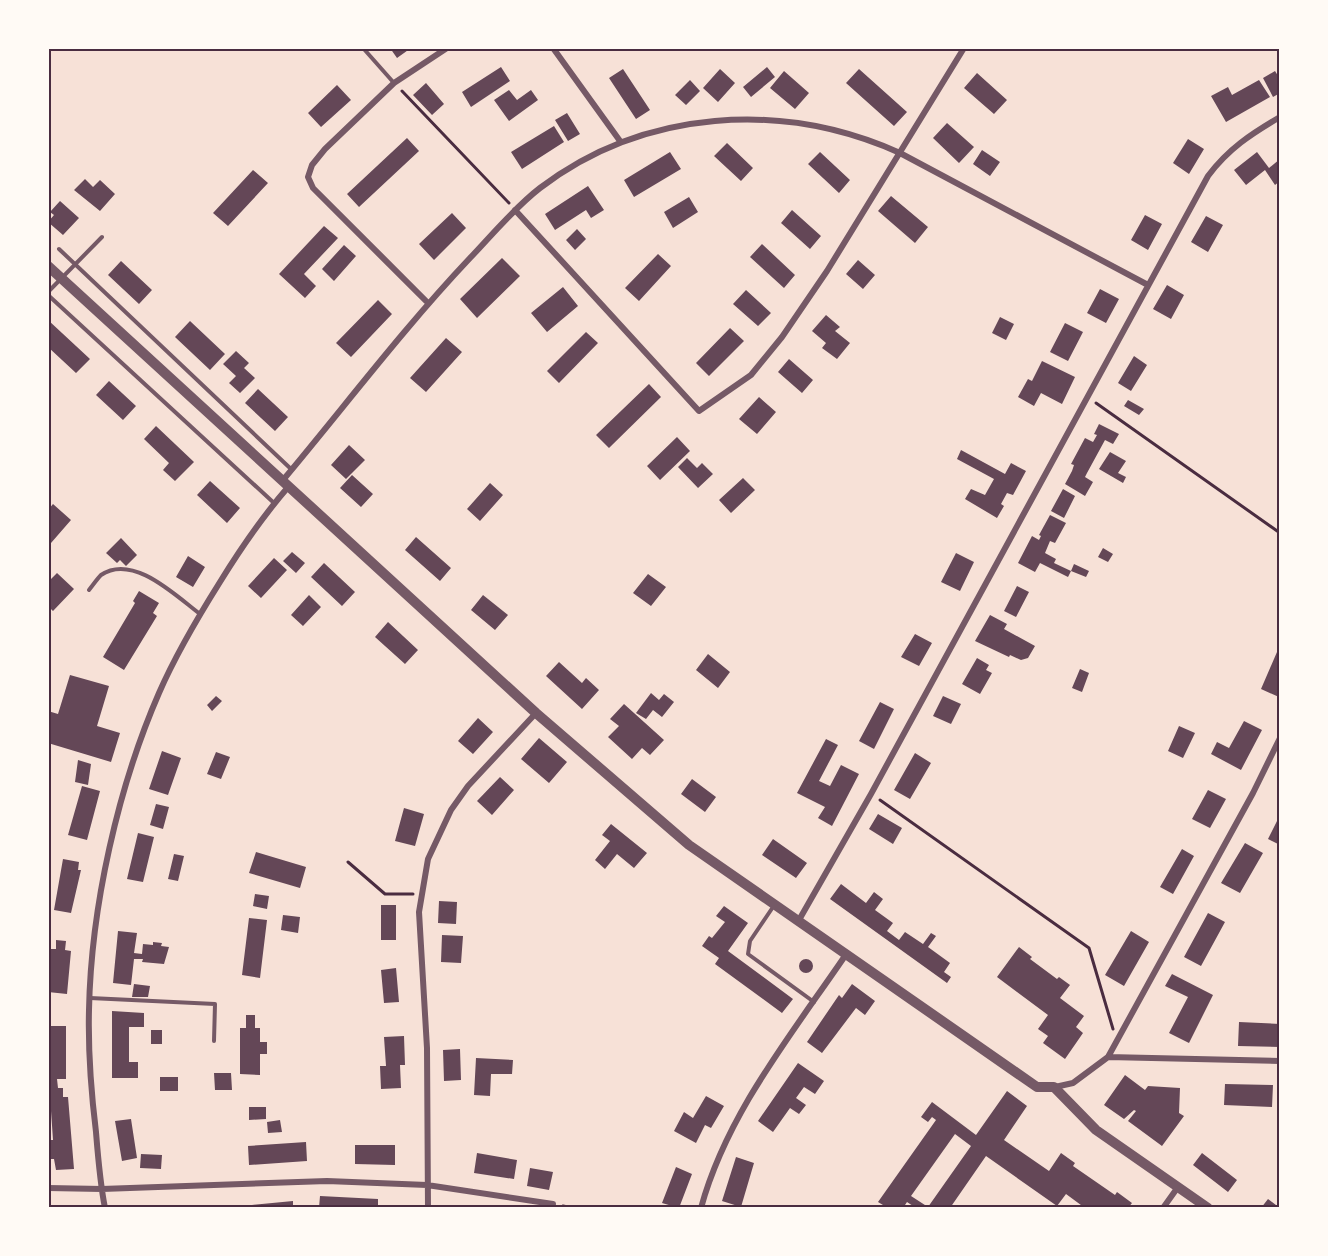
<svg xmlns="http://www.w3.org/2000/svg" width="1328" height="1256" font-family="'DM Sans',sans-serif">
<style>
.building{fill:#644757;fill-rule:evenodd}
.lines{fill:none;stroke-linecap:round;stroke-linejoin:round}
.path{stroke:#4a2c40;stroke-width:3}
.service{stroke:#755966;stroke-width:4}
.minor{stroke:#755966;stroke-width:6}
.tertiary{stroke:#755966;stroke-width:10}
.neatline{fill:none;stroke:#4a2c40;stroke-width:2}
</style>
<rect width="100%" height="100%" fill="#f7e1d7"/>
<path class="building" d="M390 48H411L397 58Z
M501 67 510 81 471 107 462 92Z
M767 67 775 77 751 97 743 87Z
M623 69 650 110 636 119 609 78Z
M720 69 735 83 718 102 703 88Z
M859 69 907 112 894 126 846 83Z
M784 71 809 93 795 109 770 88Z
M1275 71 1280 79V93L1273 97 1263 78Z
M977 73 1007 100 994 114 964 88Z
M690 80 700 91 686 105 675 95Z
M1259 80 1270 97 1226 122 1211 96 1228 87 1232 95Z
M426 83 444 104 432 115 413 95Z
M337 85 351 100 321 127 308 113Z
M509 90 517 100 531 90 538 100 509 121 494 100Z
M567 113 580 134 568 141 555 120Z
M947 123 974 147 959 163 933 138Z
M554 126 564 142 522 169 511 152Z
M407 138 419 151 359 207 347 194Z
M1188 139 1204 149 1189 174 1173 163Z
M727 143 753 168 741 181 714 156Z
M982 150 1000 162 990 176 973 164Z
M670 152 681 169 634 197 624 180Z
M820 152 850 180 839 193 808 164Z
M1257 152 1269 168 1280 159V181L1275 185 1265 170 1246 185 1234 170Z
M253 170 268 183 228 226 213 213Z
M85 179 93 187 100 180 115 194 100 211 74 190Z
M588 186 604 210 591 218 586 210 555 230 545 214Z
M891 196 928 227 915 243 878 211Z
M689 197 698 212 673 228 664 212Z
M60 201 79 218 63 235 48 222 54 215 50 212Z
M792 210 821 236 810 249 781 223Z
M452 213 466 228 434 260 419 244Z
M1145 215 1162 224 1148 250 1131 240Z
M1206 216 1223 225 1208 252 1191 242Z
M324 226 338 238 304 274 316 286 305 298 279 274Z
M577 229 586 239 575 250 566 240Z
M762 244 795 275 784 288 750 257Z
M344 245 356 256 334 281 322 269Z
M658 254 671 266 639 301 625 288Z
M502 258 520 276 477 318 460 299Z
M858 260 875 275 863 289 846 274Z
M121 261 152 290 139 304 108 275Z
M1167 285 1184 295 1171 319 1153 309Z
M563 287 578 306 547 332 531 313Z
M1100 289 1119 299 1106 323 1087 313Z
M746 290 771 313 758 326 733 304Z
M378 300 392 314 351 357 336 343Z
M826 315 840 327 835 331 850 343 837 359 822 348 826 343 812 331Z
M1000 317 1014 324 1006 340 992 333Z
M48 320 90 359 76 373 48 347Z
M190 321 225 354 210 370 175 337Z
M1065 323 1083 332 1068 361 1050 352Z
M730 328 744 341 709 376 696 363Z
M586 332 598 343 559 383 547 371Z
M446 338 462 352 426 392 410 378Z
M236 351 249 363 244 368 255 378 240 393 229 383 236 376 223 364Z
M1134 356 1147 365 1131 391 1118 383Z
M789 359 813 380 802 393 778 372Z
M1042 361 1075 377 1062 404 1041 393 1034 406 1018 397 1028 379 1032 381Z
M109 381 136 406 123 420 96 395Z
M649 384 661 397 609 448 596 435Z
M258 389 288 417 275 431 245 403Z
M759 397 776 412 757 434 739 419Z
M1128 400 1144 409 1139 415 1124 406Z
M1099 424 1119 434 1113 444 1105 440 1087 473 1085 477 1093 482 1085 496 1065 484 1072 471 1074 465 1071 464 1085 438 1093 442 1097 435 1094 434Z
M156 426 194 462 175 481 163 470 169 463 144 439Z
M677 437 690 451 660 480 647 466Z
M349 445 365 460 346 479 331 465Z
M961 450 1005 474 1011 463 1026 471 1013 495 1007 493 1001 504 1004 506 997 518 965 499 971 489 985 495 994 479 957 459Z
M1110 452 1126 461 1118 473 1126 477 1123 483 1099 469Z
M687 458 697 468 702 463 713 474 698 488 678 467Z
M352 475 373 494 361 507 340 488Z
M743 478 755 490 731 513 719 500Z
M210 481 240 508 227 523 197 495Z
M490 483 503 495 480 521 467 509Z
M1063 489 1075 496 1064 518 1051 511Z
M53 504 71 520 51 543 48 541V510Z
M1050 515 1066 523 1055 543 1050 541 1045 553 1056 559 1054 563 1071 571 1068 577 1040 563 1035 572 1018 563 1032 536 1039 540 1041 536 1039 535Z
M416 537 451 568 440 581 405 550Z
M121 538 137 555 126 566 120 560 117 563 106 553Z
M1103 548 1113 554 1108 562 1098 557Z
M292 552 305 563 296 573 283 561Z
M956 553 974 562 960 591 941 582Z
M188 556 205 567 193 587 176 577Z
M274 558 287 570 261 598 248 586Z
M324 563 355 592 342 606 311 577Z
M1074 564 1089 571 1086 577 1071 571Z
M57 573 74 589 53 611 48 606V582Z
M648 574 666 587 651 606 633 593Z
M1017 586 1029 592 1016 617 1004 611Z
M139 591 159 603 153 613 157 616 124 670 103 657 135 603 133 601Z
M309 595 321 607 303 626 291 615Z
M483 595 508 615 495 630 471 610Z
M990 615 1007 624 1004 629 1035 646 1028 658 1021 660 1010 655 1009 657 975 641Z
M388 622 418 650 405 664 375 637Z
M915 634 932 643 919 666 901 657Z
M1280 645V695L1279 697 1261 689Z
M708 654 730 672 718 688 696 670Z
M977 658 989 665 986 670 992 673 980 694 962 684Z
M559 662 582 683 586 678 599 690 582 709 546 676Z
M1080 669 1089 673 1082 692 1072 688Z
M70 675 109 686 97 726 120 733 111 762 48 743V711L58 714Z
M651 693 659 700 664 694 674 702 662 717 653 710 646 719 636 713Z
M216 696 222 701 212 711 207 705Z
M943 696 961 704 951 724 933 716Z
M880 702 894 709 874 749 859 741Z
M624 704 664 740 650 755 642 748 632 759 608 737 619 726 610 719Z
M478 718 493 732 473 754 458 741Z
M1244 721 1262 730 1241 770 1211 754 1217 742 1229 748Z
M1179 726 1195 733 1183 758 1168 751Z
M539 738 567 762 549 783 521 759Z
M826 739 838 745 819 781 830 786 841 765 859 774 832 826 818 818 825 807 797 793Z
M162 751 181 758 168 795 149 789Z
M216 752 230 757 221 779 207 774Z
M915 753 931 763 910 799 894 790Z
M78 760 91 764 88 785 75 782Z
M500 777 514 790 492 815 477 801Z
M692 779 716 797 705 812 681 794Z
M82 786 100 791 87 840 68 835Z
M1208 790 1226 799 1210 828 1192 819Z
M156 804 169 807 163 829 150 825Z
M404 808 424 814 415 846 395 841Z
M878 814 902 828 893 844 869 829Z
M1277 821 1280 823V845L1268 839Z
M611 824 647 853 634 868 617 854 605 869 595 860 610 841 602 835Z
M138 833 154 837 143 882 127 879Z
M773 839 807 863 796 878 762 855Z
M1245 843 1263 853 1240 893 1221 883Z
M1182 849 1194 856 1173 894 1160 887Z
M256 852 306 867 300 888 249 873Z
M174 854 184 856 178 881 168 879Z
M63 859 79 862 78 870H81L71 913 54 910Z
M841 884 866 903 874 892 883 899 875 910 893 923 887 931 899 940 905 932 923 944 931 933 936 936 928 947 950 963 944 972 951 977 947 983 830 899Z
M255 894 269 896 267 909 253 906Z
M439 901 457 902 456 924 438 923Z
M381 905H396V940H381Z
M724 906 748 923 728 951 793 999 782 1013 715 964 719 958 702 946 709 936 712 938 725 922 716 916Z
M1208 913 1225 922 1201 966 1184 957Z
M283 915 300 917 298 933 281 930Z
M249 918 267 920 260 978 242 975Z
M118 931 137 933 134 953 142 954 143 944 153 945V942L162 943 161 946 169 947 164 964 142 962 143 959H134L131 985 113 983Z
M1131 931 1149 942 1124 986 1105 975Z
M442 935 463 936 461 963 441 962Z
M56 940 66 941 65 950 71 951 67 994 48 992V963L51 949H56Z
M1019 947 1032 957 1030 959 1057 979 1059 977 1070 985 1060 998 1084 1016 1076 1027 1083 1033 1065 1059 1043 1043 1048 1036 1038 1029 1048 1015 997 977Z
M799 966a7 7 0 1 1 14 0a7 7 0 1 1-14 0Z
M396 968 399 1002 384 1003 381 970Z
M1172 974 1213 995 1189 1043 1169 1033 1188 997 1165 986Z
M134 984 150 986 148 997H132Z
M852 984 875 1001 865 1015 856 1008 822 1053 807 1042 839 995 842 998Z
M112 1011 144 1013V1027H129V1062H138V1078H112Z
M246 1015H255V1028H260V1042H267V1054H260V1075L240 1074V1028H246Z
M1239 1022 1280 1024V1047L1238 1046Z
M48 1026H66V1079H57L58 1088H63V1097H68L74 1169 56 1170 54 1159H48V1140H53L51 1111H48V1100H50V1095H48Z
M151 1030H162V1044H151Z
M404 1036 405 1065H400L401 1088 381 1089 380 1066H386L384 1037Z
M460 1049 461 1080 444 1081 443 1050Z
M476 1058 513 1060 512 1074H491L490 1096 474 1095Z
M798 1063 824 1081 815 1094 804 1087 796 1098 806 1105 799 1114 790 1108 773 1132 758 1121Z
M214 1073H231L232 1090H215Z
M1125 1075 1145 1090 1148 1086 1180 1088 1179 1113 1184 1116 1162 1146 1128 1121 1136 1111 1134 1110 1124 1119 1104 1105Z
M160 1077H178V1091H160Z
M1225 1084 1273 1085 1272 1107 1224 1105Z
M1007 1091 1027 1106 1004 1140 1049 1171 1061 1153 1075 1163 1073 1166 1115 1195 1117 1192 1132 1203 1128 1208H1085L1066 1194 1057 1206 986 1156 950 1208H916L907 1202 903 1208H888L878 1202 936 1120 932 1117 928 1122 921 1117 932 1102 976 1135ZM955 1134 971 1146 928 1207 911 1196Z
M706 1096 724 1106 711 1128 705 1125 696 1143 674 1131 684 1112 693 1118Z
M249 1107H266V1119L249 1120Z
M131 1119 137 1158 122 1161 115 1121Z
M280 1120 282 1132 268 1133 267 1122Z
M306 1142 307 1161 249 1165 248 1146Z
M355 1145H395V1165L355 1164Z
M477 1153 517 1160 514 1179 474 1173Z
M1202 1153 1237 1180 1228 1192 1193 1165Z
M141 1154 162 1155 161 1169 140 1168Z
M736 1157 754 1163 741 1207 722 1201Z
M676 1167 692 1174 679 1208 662 1203Z
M530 1168 553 1172 549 1190 527 1186Z
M320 1196 378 1199V1208H319Z
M1268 1199 1280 1208H1261Z
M293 1201V1208H252V1205Z"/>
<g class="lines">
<path class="path" d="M402 91 509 203
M1096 403 1280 533
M880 800 1089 948 1113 1029
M348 862 385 894H413
M563 1206 573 1208"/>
<path class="service" d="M363 48 394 83
M59 249 291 469
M48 292 102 237
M48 295 274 503
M89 590C93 585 97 579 101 575 133 553 176 596 200 614
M773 907 750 941 748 954 814 1002
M90 998 215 1004 214 1041"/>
<path class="minor" d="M553 48 620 141
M515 210 699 411 751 375 782 337 827 271 964 48
M428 303 313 188 308 177 312 165 325 149 394 83 447 48
M283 480C345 406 403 329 470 258 492 235 514 208 540 188 644 109 782 100 900 153L1148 285
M799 920 871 794 1208 176C1228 149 1251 134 1280 117
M1108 1057 1280 1061
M1055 1087 1073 1083 1108 1057 1253 793 1280 738
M48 1188 102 1189 327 1181 427 1185 553 1204
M105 1208C100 1183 98 1157 96 1132 91 1091 88 1050 89 1010 91 907 118 787 159 693 176 654 198 617 220 582 241 548 263 516 289 486
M428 1208 427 1048 419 912 428 859 451 810 468 786 536 713
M701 1208C727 1113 792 1034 847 953
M1163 1208 1178 1187"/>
<path class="tertiary" d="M48 266 536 713 689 845 1037 1087H1054L1096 1130 1208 1208"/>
</g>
<rect width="1328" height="1256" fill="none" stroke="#fffaf5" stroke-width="99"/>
<rect x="50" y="50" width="1228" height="1156" class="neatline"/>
</svg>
